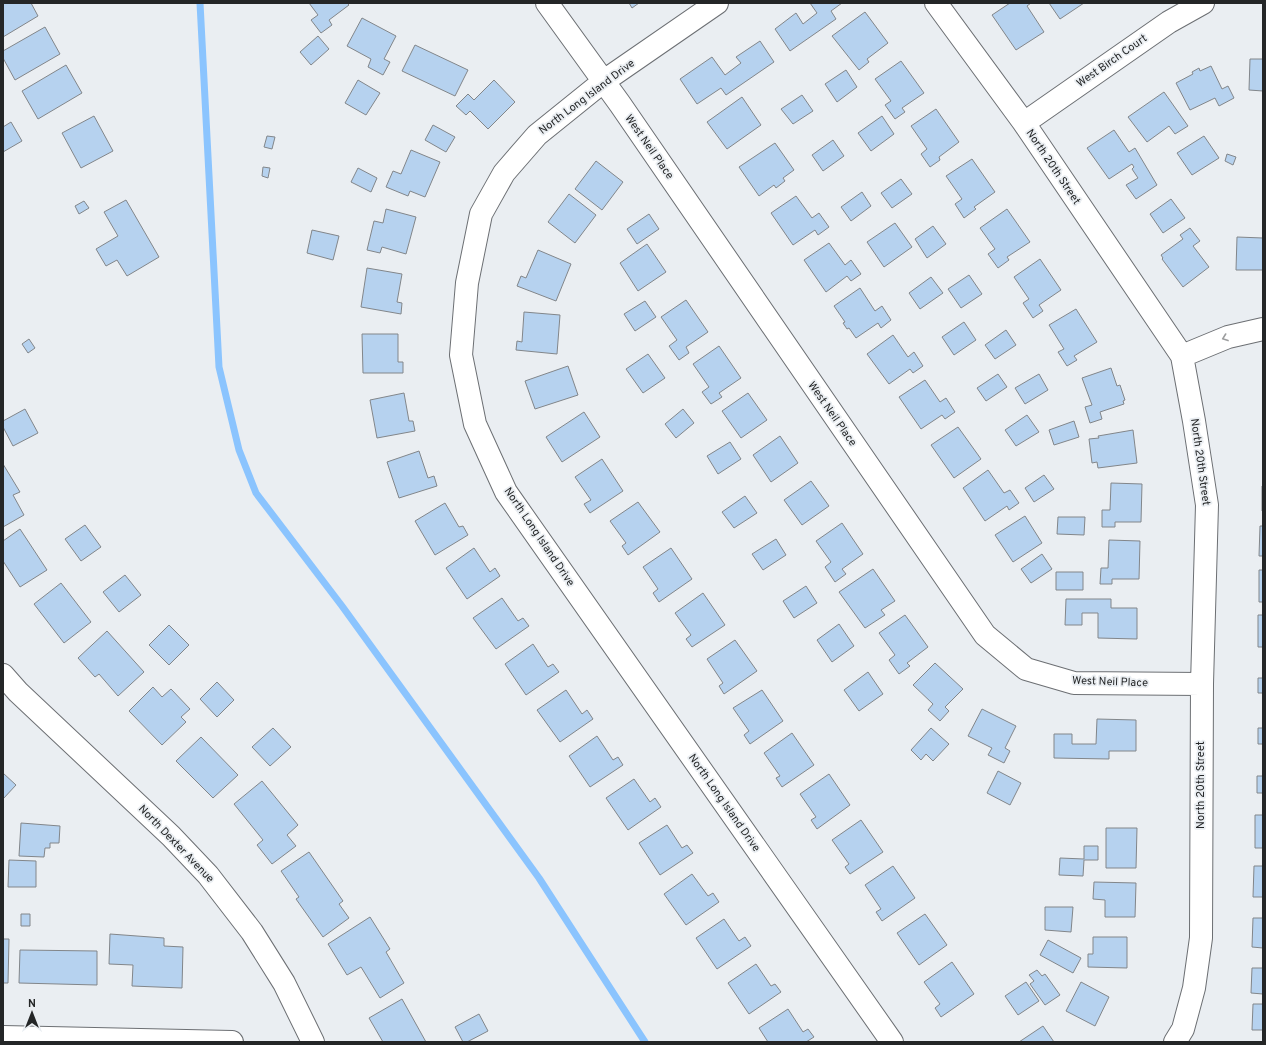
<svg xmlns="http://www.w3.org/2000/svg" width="1266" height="1045" font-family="Overpass,sans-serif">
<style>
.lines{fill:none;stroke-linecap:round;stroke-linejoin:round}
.stream{stroke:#8bc4fe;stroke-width:7}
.building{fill:#b6d2ef;stroke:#82868a}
.minor-casing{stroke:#6c6f73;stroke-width:24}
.minor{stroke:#fff;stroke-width:22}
.oneway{stroke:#9c9d9e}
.labels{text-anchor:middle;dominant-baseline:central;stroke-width:3.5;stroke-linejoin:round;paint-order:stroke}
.street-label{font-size:11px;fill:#242627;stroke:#eaeef2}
</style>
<rect width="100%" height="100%" fill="#eaeef2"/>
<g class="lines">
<path class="stream" d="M200 3 219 367 239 450 256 493 342 606 539 878 645 1042"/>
</g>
<path class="building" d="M3 3H31L38 16 3 37Z
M309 3H347L349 5 329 20 332 25 321 33 311 20 318 15Z
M629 3H639L632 8Z
M810 3H842L831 11 836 19 790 51 775 29 796 13 803 24 817 13Z
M1010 3H1031L1027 6 1044 32 1016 50 992 15Z
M1049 3H1084L1060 19Z
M865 12 888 43 867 59 869 62 859 70 832 36Z
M362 18 396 36 384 59 390 62 383 75 368 67 371 59 347 46Z
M45 27 60 54 15 80 3 58V51Z
M318 36 329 49 311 65 300 52Z
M760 41 774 62 726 95 721 88 697 104 680 79 712 57 725 75 741 63 736 57Z
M415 45 468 70 455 96 402 71Z
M1250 59H1263V91L1249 90Z
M901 61 924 93 902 108 905 112 895 119 885 105 891 101 875 79Z
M66 65 82 93 38 119 22 91Z
M1211 66 1222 89 1228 86 1234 98 1219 106 1215 98 1190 110 1176 83 1193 74 1192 72 1199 68 1200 71Z
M846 70 857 87 837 102 825 84Z
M358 80 380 93 366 115 345 103Z
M494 80 515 102 488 129 470 111 466 115 456 106 468 94 474 100Z
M1164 92 1188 126 1175 134 1169 126 1147 142 1128 117Z
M802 95 813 111 793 124 781 109Z
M742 97 761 125 727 149 707 122Z
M936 109 959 142 939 157 940 160 930 167 921 154 927 149 911 126Z
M94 116 113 151 81 168 62 133Z
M882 116 894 134 871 151 858 133Z
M11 122 22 141 3 152V127Z
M433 125 455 137 446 152 425 140Z
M1114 130 1129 152 1135 148 1157 185 1136 199 1126 185 1138 178 1132 169 1134 167 1132 164 1109 179 1087 148Z
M267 136 275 137 272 149 264 147Z
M1204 136 1219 158 1192 175 1177 153Z
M833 140 844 156 823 171 812 155Z
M775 143 794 170 783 178 785 181 776 188 774 185 759 196 739 167Z
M411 150 440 162 425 197 410 191 408 196 386 187 393 171 401 174Z
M1227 154 1236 157 1233 165 1225 161Z
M972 159 995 192 974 207 976 209 964 218 955 204 962 199 946 176Z
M596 161 623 182 602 210 575 189Z
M263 167 270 168 268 178 262 176Z
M358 168 377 178 371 192 351 182Z
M901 179 912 194 892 208 881 193Z
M862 192 871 206 851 221 841 207Z
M569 194 596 215 575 243 548 222Z
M796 196 812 218 819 213 829 227 818 235 815 230 793 245 771 213Z
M1171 199 1185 218 1163 233 1150 214Z
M126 200 159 257 127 276 117 260 106 266 96 249 118 236 104 212Z
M84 201 89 208 79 214 75 206Z
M386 209 416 217 406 254 382 247 380 253 367 250 374 221 383 223Z
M1007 209 1030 242 1007 257 1009 260 998 268 988 254 995 249 980 228Z
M649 214 659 229 637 244 627 229Z
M895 223 912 247 884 267 867 242Z
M933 226 946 244 927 258 915 239Z
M1190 228 1200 241 1193 246 1209 267 1183 287 1162 259 1163 258 1161 255 1183 239 1180 235Z
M312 230 339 236 333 260 307 253Z
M1237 237 1263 238V270H1236Z
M829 243 845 265 851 260 861 274 851 281 847 276 826 292 804 260Z
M647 244 666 272 638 291 620 263Z
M538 250 571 264 556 301 517 286 521 276 526 278Z
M1040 259 1061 290 1039 305 1043 311 1033 318 1023 303 1029 299 1014 277Z
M367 268 402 274 397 302 402 303 401 314 361 307Z
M969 275 982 294 961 308 948 289Z
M931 277 943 293 920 309 909 293Z
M860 288 875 311 882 306 891 320 881 328 878 323 856 338 849 328 847 329 843 323 845 322 834 306Z
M686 300 708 332 686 347 689 353 679 360 669 346 677 340 661 317Z
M645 301 656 317 635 331 624 314Z
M1076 309 1097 342 1074 356 1077 360 1067 366 1058 352 1064 349 1049 325Z
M524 312 560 315 557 354 516 350 517 341 522 342Z
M964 322 976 340 954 355 942 337Z
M1006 330 1016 345 995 359 985 345Z
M362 334H398V362H403V373H363Z
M893 335 908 357 914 352 923 366 913 373 910 369 889 384 867 354Z
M29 339 35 348 28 353 22 344Z
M719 346 741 378 719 393 722 397 711 404 702 392 709 387 693 364Z
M648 354 665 378 643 393 626 369Z
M568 366 578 395 535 409 525 381Z
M1111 368 1117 386 1120 385 1125 400 1123 401 1124 404 1100 412 1102 419 1090 423 1085 407 1092 405 1082 378Z
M998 374 1007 387 986 401 977 388Z
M1039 374 1048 390 1025 404 1015 388Z
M925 380 940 402 946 398 955 412 945 419 942 415 921 429 899 397Z
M404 393 409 421H413L415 431 377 438 370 400Z
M748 393 767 420 741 438 722 411Z
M25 409 38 433 13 446 3 427V421Z
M683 409 694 423 676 438 665 424Z
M584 412 600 437 562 462 546 437Z
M1027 415 1039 432 1016 446 1005 430Z
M1074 421 1079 437 1054 445 1049 430Z
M958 427 981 459 954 478 931 445Z
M1133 430 1137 463 1098 468 1097 462 1092 463 1089 439 1099 438 1098 436Z
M780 436 798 463 771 482 753 455Z
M730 442 741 459 718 474 707 456Z
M419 451 428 478 434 476 437 486 399 498 387 462Z
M602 459 623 491 590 513 584 504 591 500 575 477Z
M3 464 20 492 13 495 24 515 3 527Z
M988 470 1004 493 1010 490 1019 503 1009 510 1007 506 985 521 963 488Z
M1044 475 1054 489 1034 502 1025 488Z
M811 481 829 506 802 525 784 500Z
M1111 483 1142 484 1141 522H1115V527H1102V510H1110Z
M1262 486H1263V511H1262Z
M745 496 757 513 734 528 722 512Z
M638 502 660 532 628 555 622 546 626 543 610 521Z
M445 503 459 527 463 526 468 535 435 555 415 521Z
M1025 516 1042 543 1013 562 995 535Z
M1058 517H1085L1084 535 1057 534Z
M842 523 863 554 842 569 846 574 835 582 825 567 831 562 816 541Z
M85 525 101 547 81 561 65 539Z
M1260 526H1263V556H1259Z
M20 529 47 570 20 587 3 561V541Z
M776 539 786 555 763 570 752 554Z
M1109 540 1140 541 1139 579H1112V584H1100L1101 568H1108Z
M474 548 490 572 495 568 500 576 467 599 446 568Z
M671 548 692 579 659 602 653 593 658 589 643 567Z
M1042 554 1052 569 1031 583 1021 569Z
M873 569 895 601 881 610 885 615 865 628 839 592Z
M1259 570H1263V602H1259Z
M1056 572H1083V590H1056Z
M125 575 141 595 119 612 103 592Z
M61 583 91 622 64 643 34 604Z
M806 586 817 603 794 618 783 601Z
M703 593 725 625 692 647 686 639 691 635 675 613Z
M502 598 518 621 523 618 529 626 496 649 473 618Z
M1066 599H1111V608H1137V639L1098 638V613H1082V625H1065Z
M905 615 928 647 907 663 910 666 899 674 889 660 895 655 879 633Z
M1258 615H1263V647H1258Z
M839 624 854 646 832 662 817 640Z
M169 625 189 645 169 665 149 645Z
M107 631 144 672 118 696 99 674 95 677 78 658Z
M735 640 757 671 724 694 719 686 723 683 707 659Z
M533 644 548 667 553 664 559 672 526 695 505 664Z
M935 663 963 689 945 707 949 711 940 721 928 710 933 704 913 685Z
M868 672 883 694 859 711 844 690Z
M1258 678H1263V693H1258Z
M217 682 234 700 217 717 200 699Z
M153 687 162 697 171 689 190 709 181 717 186 722 162 745 129 711Z
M566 690 582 714 587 710 593 719 560 742 537 710Z
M762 690 783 721 750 744 744 735 749 731 733 708Z
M982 709 1016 726 1005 748 1010 751 1004 763 988 755 992 748 968 736Z
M1097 719 1136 720V751H1109V759L1054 758V734H1072V744H1096Z
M273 728 291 747 270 766 252 747Z
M931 728 949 744 933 761 926 754 921 760 911 750Z
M1258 728H1263V744H1258Z
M792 733 814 765 782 787 776 778 780 776 764 753Z
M597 736 613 760 618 757 623 765 590 787 569 756Z
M201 737 238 775 213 798 176 761Z
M1263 765V793H1257V776H1263Z
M998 771 1021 783 1010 805 987 793Z
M3 773 16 785 3 799Z
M829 774 850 805 817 829 811 820 816 817 800 794Z
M634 779 650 802 655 798 661 807 628 830 606 798Z
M262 781 298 825 287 835 296 846 272 864 257 845 263 840 234 804Z
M1255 815H1263V848H1255Z
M861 820 883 852 850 874 845 867 849 864 832 840Z
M21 823 60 826 59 843H50V848H45L44 857 19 856Z
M667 825 682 848 687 845 693 853 660 875 639 843Z
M1106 828H1137L1136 868H1106Z
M1084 846H1098V860H1084L1083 876 1059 875 1060 858 1084 859Z
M309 852 343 901 339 904 349 918 323 937 296 899 299 897 281 871Z
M9 860 36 861V887H8Z
M893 866 915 898 882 921 876 912 881 909 865 885Z
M1254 866H1263V897H1253Z
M692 874 708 896 713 893 719 902 686 925 664 894Z
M1094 882 1136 883 1135 917H1105V900L1093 899Z
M1045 907H1073L1071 932 1045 930Z
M21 914H30V926H21Z
M925 914 947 945 919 965 897 933Z
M370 917 390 949 386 952 404 983 380 998 361 967 347 975 328 944Z
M1253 918H1263V948L1252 947Z
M724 919 739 941 745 937 751 946 717 969 696 938Z
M110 934 164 938V946L183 947 182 988 132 986 133 965 109 964Z
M1093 937H1127V968L1088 967V954H1093Z
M3 939H9L8 983H3Z
M1048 940 1081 958 1073 973 1040 955Z
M20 950 97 951V985L19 983Z
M952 962 974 994 941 1017 935 1008 940 1004 924 982Z
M756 964 771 986 775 984 781 992 749 1014 728 983Z
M1252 968H1263V994L1251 993Z
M1037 970 1042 976 1045 974 1060 995 1045 1005 1030 984 1034 981 1029 975Z
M1026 982 1039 1001 1018 1015 1005 996Z
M1081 982 1109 997 1095 1026 1066 1011Z
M402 999 426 1042H383L369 1018Z
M1253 1004H1263V1030H1252Z
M788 1009 803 1032 808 1029 814 1037 806 1042H768L759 1028Z
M479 1014 488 1031 467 1042H463L455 1027Z
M1043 1026 1054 1042H1019Z"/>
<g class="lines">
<defs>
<path id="minor" d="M547 3 620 104 985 635 1026 669 1074 683 1202 684
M717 3 604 81 537 135 504 173 481 214 467 283 461 355 475 424 506 492 892 1042
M936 3 1024 123 1182 356 1194 421 1207 505 1202 684 1201 938 1194 988 1183 1029 1175 1042
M1024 123 1169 22 1203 3
M1182 356 1228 337 1263 329
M3 675 18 692 171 836 208 875 252 932 284 983 313 1042
M3 1037 232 1042"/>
</defs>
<use href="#minor" class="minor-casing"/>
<use href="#minor" class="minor"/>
</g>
<defs><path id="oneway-chevron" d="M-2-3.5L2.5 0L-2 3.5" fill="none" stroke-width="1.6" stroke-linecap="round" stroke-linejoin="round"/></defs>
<use class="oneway" href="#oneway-chevron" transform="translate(1225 338) rotate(160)"/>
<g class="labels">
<g class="street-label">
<text transform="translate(1112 61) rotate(-35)">West Birch Court</text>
<text transform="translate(587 97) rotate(-37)">North Long Island Drive</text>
<text transform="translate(649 147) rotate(55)">West Neil Place</text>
<text transform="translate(1053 167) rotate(56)">North 20th Street</text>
<text transform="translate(832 414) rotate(55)">West Neil Place</text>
<text transform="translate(1200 462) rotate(82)">North 20th Street</text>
<text transform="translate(539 537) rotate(56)">North Long Island Drive</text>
<text transform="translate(1110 682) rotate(2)">West Neil Place</text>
<text transform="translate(1201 785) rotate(-90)">North 20th Street</text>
<text transform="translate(724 803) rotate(55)">North Long Island Drive</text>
<text transform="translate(176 844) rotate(46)">North Dexter Avenue</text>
</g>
</g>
<rect width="1266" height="1045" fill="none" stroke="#242627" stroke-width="8"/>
<g transform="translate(32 1013)" stroke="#eaeef2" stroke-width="3" paint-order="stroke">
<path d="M0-3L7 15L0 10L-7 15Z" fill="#242627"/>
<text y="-6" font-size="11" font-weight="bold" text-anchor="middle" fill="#242627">N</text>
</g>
</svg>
